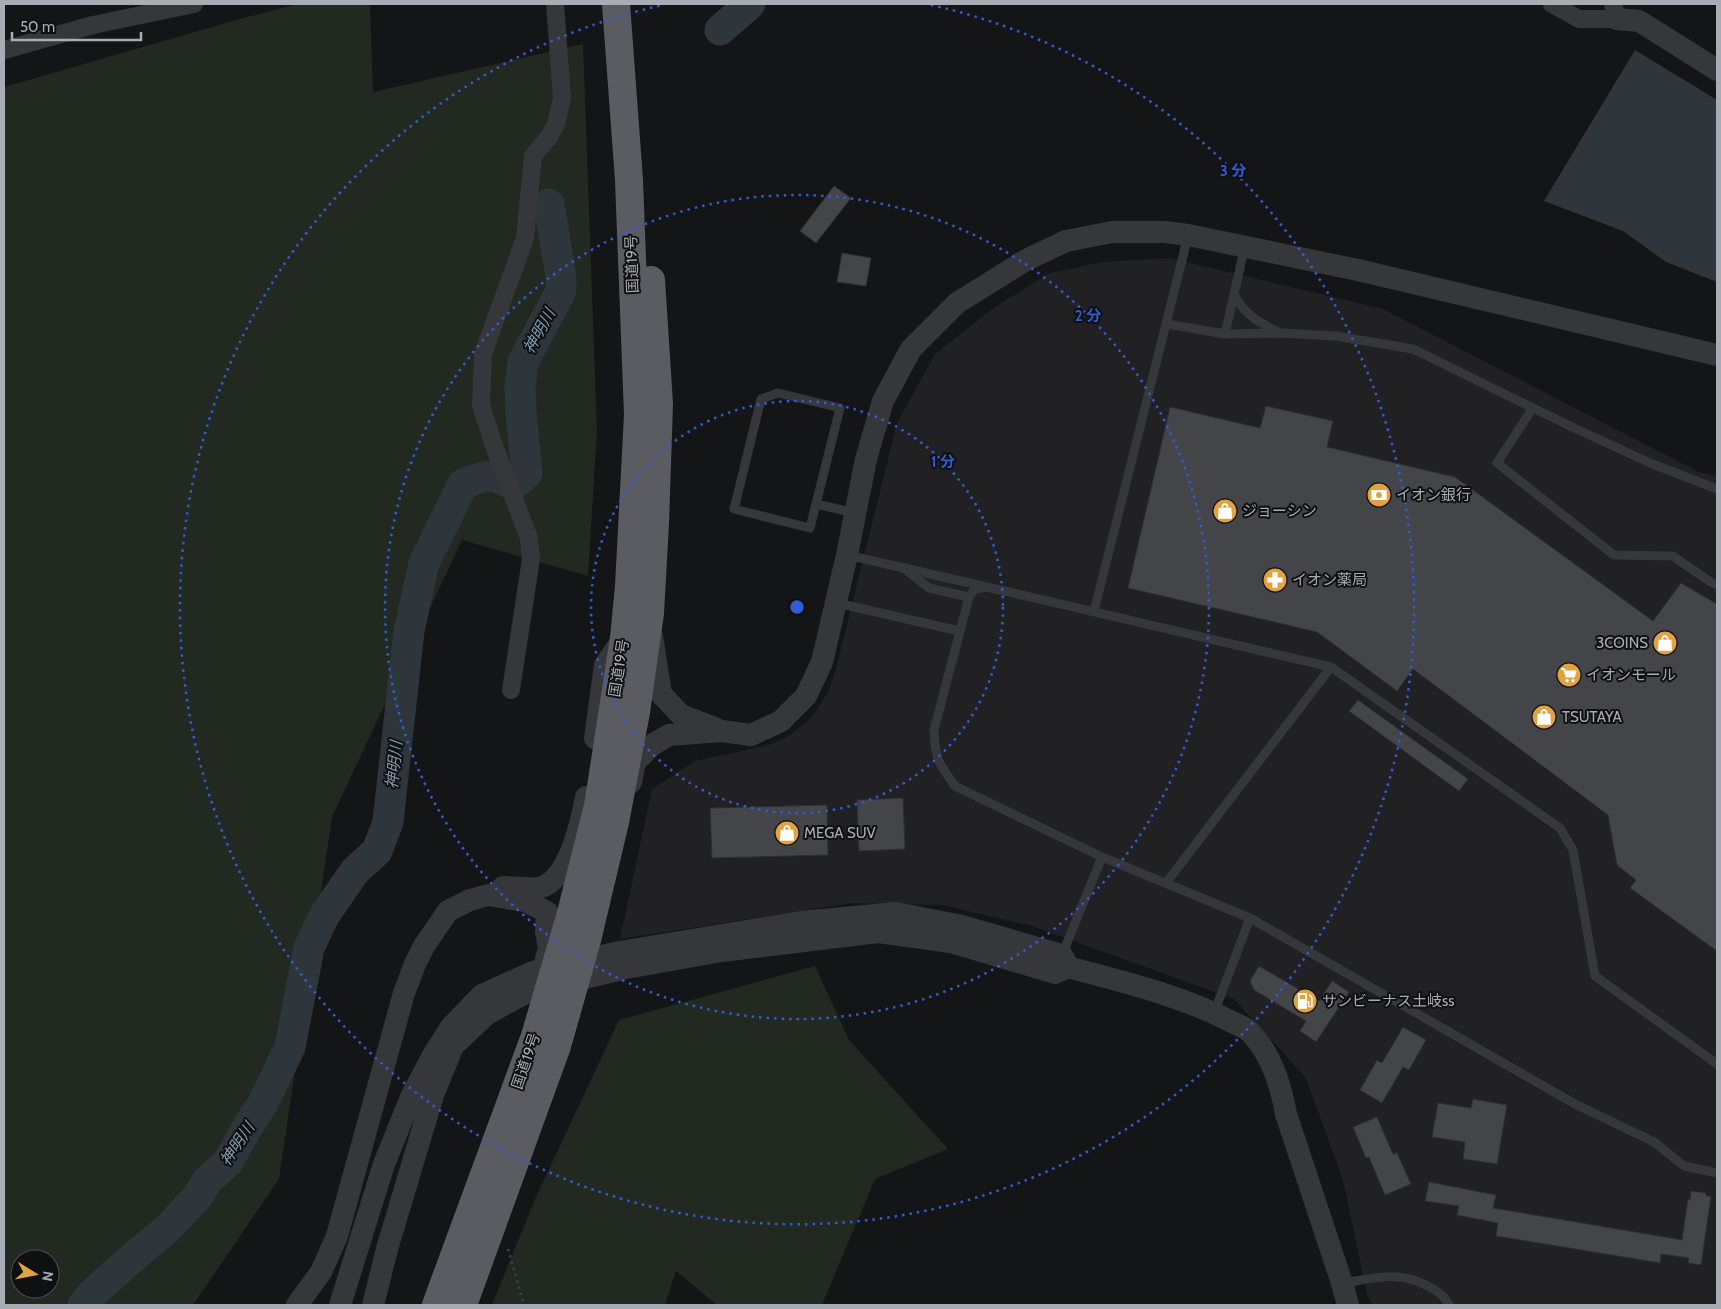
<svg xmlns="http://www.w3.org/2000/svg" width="1721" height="1309" font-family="Cabin,'Noto Sans JP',sans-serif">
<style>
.built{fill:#212123}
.green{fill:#212921;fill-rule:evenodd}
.water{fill:#2e363b}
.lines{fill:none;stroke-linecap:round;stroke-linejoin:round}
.river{stroke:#2e363b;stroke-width:31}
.building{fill:#444549;stroke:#2f2f32}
.path{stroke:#3c3e42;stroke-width:3;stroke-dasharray:2.5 4;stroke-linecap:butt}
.service{stroke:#36373b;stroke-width:9}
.minor{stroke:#36373b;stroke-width:18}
.tertiary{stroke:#36373b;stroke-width:22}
.trunk{stroke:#5a5c62;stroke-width:28}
.ring{fill:none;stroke:#325cd3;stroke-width:2.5;stroke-dasharray:2.5 5}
.labels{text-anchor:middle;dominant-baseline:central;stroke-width:4;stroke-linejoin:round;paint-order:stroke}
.street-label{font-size:15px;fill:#a7acb5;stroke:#0f1011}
.poi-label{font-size:15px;fill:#a7acb5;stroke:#0f1011;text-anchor:start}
.water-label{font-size:16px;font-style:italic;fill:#819bae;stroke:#0f1011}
.centre{fill:#325cd3;stroke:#0f1011;stroke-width:2.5}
.ring-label{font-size:15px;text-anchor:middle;font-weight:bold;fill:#325cd3;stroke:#0f1011;stroke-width:4;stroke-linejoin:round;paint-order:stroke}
</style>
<rect width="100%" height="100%" fill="#141516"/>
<path class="built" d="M1169 258 1383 309 1699 472 1717 476V1305H1373L1367 1295 1343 1180 1306 1078 1234 999 1032 926 942 905 853 903 620 939 652 789 695 761 765 746 784 739 804 724 817 710 829 690 836 669 897 423 935 354 995 307 1050 273 1102 262Z"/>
<path class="green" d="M297 4H370L373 92 583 44 597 431 588 576 462 540 332 817 279 1179 193 1305H4V87L247 17ZM20 1259H50V1289H20Z
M815 966 849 1040 948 1149 875 1179 822 1305H717L676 1271 665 1305H492L535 1199 619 1020Z"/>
<path class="water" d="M1635 50 1717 100V282L1666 262 1623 231 1544 201Z"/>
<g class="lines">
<path class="river" d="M720 30 750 4
M83 1305 91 1295 124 1265 168 1228 198 1196 207 1181 228 1162 248 1126 263 1103 290 1047 309 948 324 916 355 871 377 851 388 822 409 631 424 563 463 484C471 481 482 476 491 476 509 478 508 493 527 473L521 413 520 388 523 362 561 291V277L549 204"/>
</g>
<path class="building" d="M834 186 851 198 816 243 800 231Z
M842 253 871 258 866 286 837 282Z
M1266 406 1333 421 1327 447 1455 477 1653 621 1681 583 1717 604V951L1630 888 1636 880 1617 865 1608 815 1413 669 1397 691 1317 632 1128 588 1170 407 1260 428Z
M1358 700 1468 779 1459 791 1349 711Z
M903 798 905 849 859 851 857 800Z
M827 805 828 855 712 858 710 808Z
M1259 966 1319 1001 1332 981 1349 992 1316 1042 1300 1031 1306 1021 1254 990 1250 981Z
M1403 1027 1426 1040 1409 1070 1403 1067 1382 1103 1360 1090 1377 1060 1382 1063Z
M1473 1099 1507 1105 1497 1164 1463 1159 1465 1142 1432 1137 1438 1103 1471 1108Z
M1377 1117 1393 1154 1397 1153 1411 1184 1385 1195 1369 1157 1366 1158 1353 1127Z
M1429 1182 1496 1195 1493 1208 1682 1240 1688 1199 1690 1200 1691 1191 1706 1193V1196H1711L1701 1265 1688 1263 1689 1258 1661 1254 1660 1263 1496 1236 1498 1223 1457 1215 1459 1206 1425 1201Z"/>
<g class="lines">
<path class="path" d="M508 1249 524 1305"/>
<path class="service" d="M1234 294C1244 315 1260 323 1280 333
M1167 324 1225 334 1281 333 1336 336 1413 349 1572 427 1650 463 1717 489
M1225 334 1245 246
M1532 409 1497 463 1614 555 1673 556 1709 581 1717 585
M816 504 840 408 778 393 761 399 734 509 810 528 816 504 855 513
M847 555 983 586
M906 570 929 588 969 597
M837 603 959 631
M1094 611 1188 236
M1166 883 1331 667
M1062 955 1102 857
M1214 1013 1250 918
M1717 1064 1595 976 1573 850 1560 828 1331 667 987 587 975 589 969 597 934 730C935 759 939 764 955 786L1102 857 1250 918 1575 1104 1654 1142 1684 1166 1717 1173
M1343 1283C1377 1278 1401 1269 1433 1289 1441 1294 1445 1297 1449 1305"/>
<path class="minor" d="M1552 4 1579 19H1617L1613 4
M4 50 93 25 194 4
M511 690 531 559 529 538 494 446 481 405 483 354 525 238 533 156 549 137 556 124 562 98 555 4"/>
<path class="tertiary" d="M1617 19 1639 21 1717 70
M652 636 661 694 681 715 717 729
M595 738 605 665 623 639
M631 782 635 762 652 745 669 735 722 731 751 735 781 721 806 696 822 662 847 555 866 459 883 401 911 349 957 303 1026 260 1066 241 1112 232H1164L1188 235 1358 270 1717 355
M503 887C513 887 534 890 542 887 569 877 581 823 586 797
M297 1305 321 1272 337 1236 404 993 415 964 424 946 448 911 470 900 488 895 525 901 547 912 546 932 549 948 542 974
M340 1305 384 1164 412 1095 433 1055 451 1027 482 995 533 972 619 952 801 922 896 913 962 926 1062 955 1068 967
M373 1305 387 1249 433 1095 453 1046 487 1014 527 992 626 968 722 951 878 932 951 942 1055 973 1068 967C1122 982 1180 995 1230 1021 1236 1024 1245 1027 1250 1032 1271 1054 1281 1085 1286 1114L1342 1283 1348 1305"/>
<path class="trunk" d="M436 1305 535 1036 570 917 598 806 624 638 629 586 638 415 629 180 616 4
M463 1305 557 1046 587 940 615 822 636 712 650 613 655 523 659 404 651 280"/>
</g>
<g class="ring">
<circle cx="797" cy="607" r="206"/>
<circle cx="797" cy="607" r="412"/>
<path d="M931 5A617 617 0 1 1 663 5"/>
</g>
<defs>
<symbol id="bank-disc" viewBox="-11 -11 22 22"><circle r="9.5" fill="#e3a240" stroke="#0f1011"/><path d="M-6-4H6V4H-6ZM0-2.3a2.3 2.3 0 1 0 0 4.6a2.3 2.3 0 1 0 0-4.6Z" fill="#fff"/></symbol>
<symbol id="shop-disc" viewBox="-11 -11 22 22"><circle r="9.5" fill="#e3a240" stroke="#0f1011"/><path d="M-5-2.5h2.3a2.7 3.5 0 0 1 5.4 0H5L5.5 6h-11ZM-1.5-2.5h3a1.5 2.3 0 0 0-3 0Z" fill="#fff"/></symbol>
<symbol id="pharmacy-disc" viewBox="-11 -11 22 22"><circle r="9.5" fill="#e3a240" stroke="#0f1011"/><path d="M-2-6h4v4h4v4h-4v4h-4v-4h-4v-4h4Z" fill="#fff"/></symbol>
<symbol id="supermarket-disc" viewBox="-11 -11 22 22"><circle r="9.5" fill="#e3a240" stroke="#0f1011"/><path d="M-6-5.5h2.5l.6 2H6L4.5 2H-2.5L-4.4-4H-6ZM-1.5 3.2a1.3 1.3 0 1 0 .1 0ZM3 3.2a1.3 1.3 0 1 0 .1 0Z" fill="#fff"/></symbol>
<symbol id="fuel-disc" viewBox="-11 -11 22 22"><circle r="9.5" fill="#e3a240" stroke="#0f1011"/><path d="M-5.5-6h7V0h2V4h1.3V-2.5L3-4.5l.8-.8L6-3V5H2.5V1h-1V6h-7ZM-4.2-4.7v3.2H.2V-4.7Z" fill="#fff"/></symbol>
</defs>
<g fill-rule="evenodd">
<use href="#bank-disc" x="1365" y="481" width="28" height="28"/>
<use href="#shop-disc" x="1211" y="497" width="28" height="28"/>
<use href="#pharmacy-disc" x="1261" y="566" width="28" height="28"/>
<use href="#shop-disc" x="1651" y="629" width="28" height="28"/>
<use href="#supermarket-disc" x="1555" y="661" width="28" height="28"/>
<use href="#shop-disc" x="1530" y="703" width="28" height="28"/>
<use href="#shop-disc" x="773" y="819" width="28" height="28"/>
<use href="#fuel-disc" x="1291" y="987" width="28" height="28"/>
</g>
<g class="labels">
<g class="street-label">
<text transform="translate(632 264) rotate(-92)">国道19号</text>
<text transform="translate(619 668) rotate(-81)">国道19号</text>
<text transform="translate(526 1061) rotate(-71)">国道19号</text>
</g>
<g class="poi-label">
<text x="1396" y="495">イオン銀行</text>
<text x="1242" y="511">ジョーシン</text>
<text x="1292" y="580">イオン薬局</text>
<text x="1648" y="643" text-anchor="end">3COINS</text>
<text x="1586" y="675">イオンモール</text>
<text x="1562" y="717">TSUTAYA</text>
<text x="804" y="833">MEGA SUV</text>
<text x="1322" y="1001">サンビーナス土岐ss</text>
</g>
<g class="water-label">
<text transform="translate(539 331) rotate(-61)">神明川</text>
<text transform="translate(394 765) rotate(-84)">神明川</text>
<text transform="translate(237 1144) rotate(-56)">神明川</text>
</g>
</g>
<circle cx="797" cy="607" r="8" class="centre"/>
<g class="ring-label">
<text x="1233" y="176">3 分</text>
<text x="1088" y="321">2 分</text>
<text x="943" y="467">1 分</text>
</g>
<rect width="1721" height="1309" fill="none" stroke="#a7acb5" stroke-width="10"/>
<g transform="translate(35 1274) rotate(100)"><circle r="24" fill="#0f1011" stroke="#4c4e53"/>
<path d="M0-4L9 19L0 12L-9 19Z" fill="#e3a240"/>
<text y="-8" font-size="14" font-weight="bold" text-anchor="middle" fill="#a7acb5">N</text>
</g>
<path d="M12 32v8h129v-8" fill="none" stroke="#a7acb5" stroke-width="2.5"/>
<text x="20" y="32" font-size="15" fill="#a7acb5" stroke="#0f1011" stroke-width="4" paint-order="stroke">50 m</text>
</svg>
